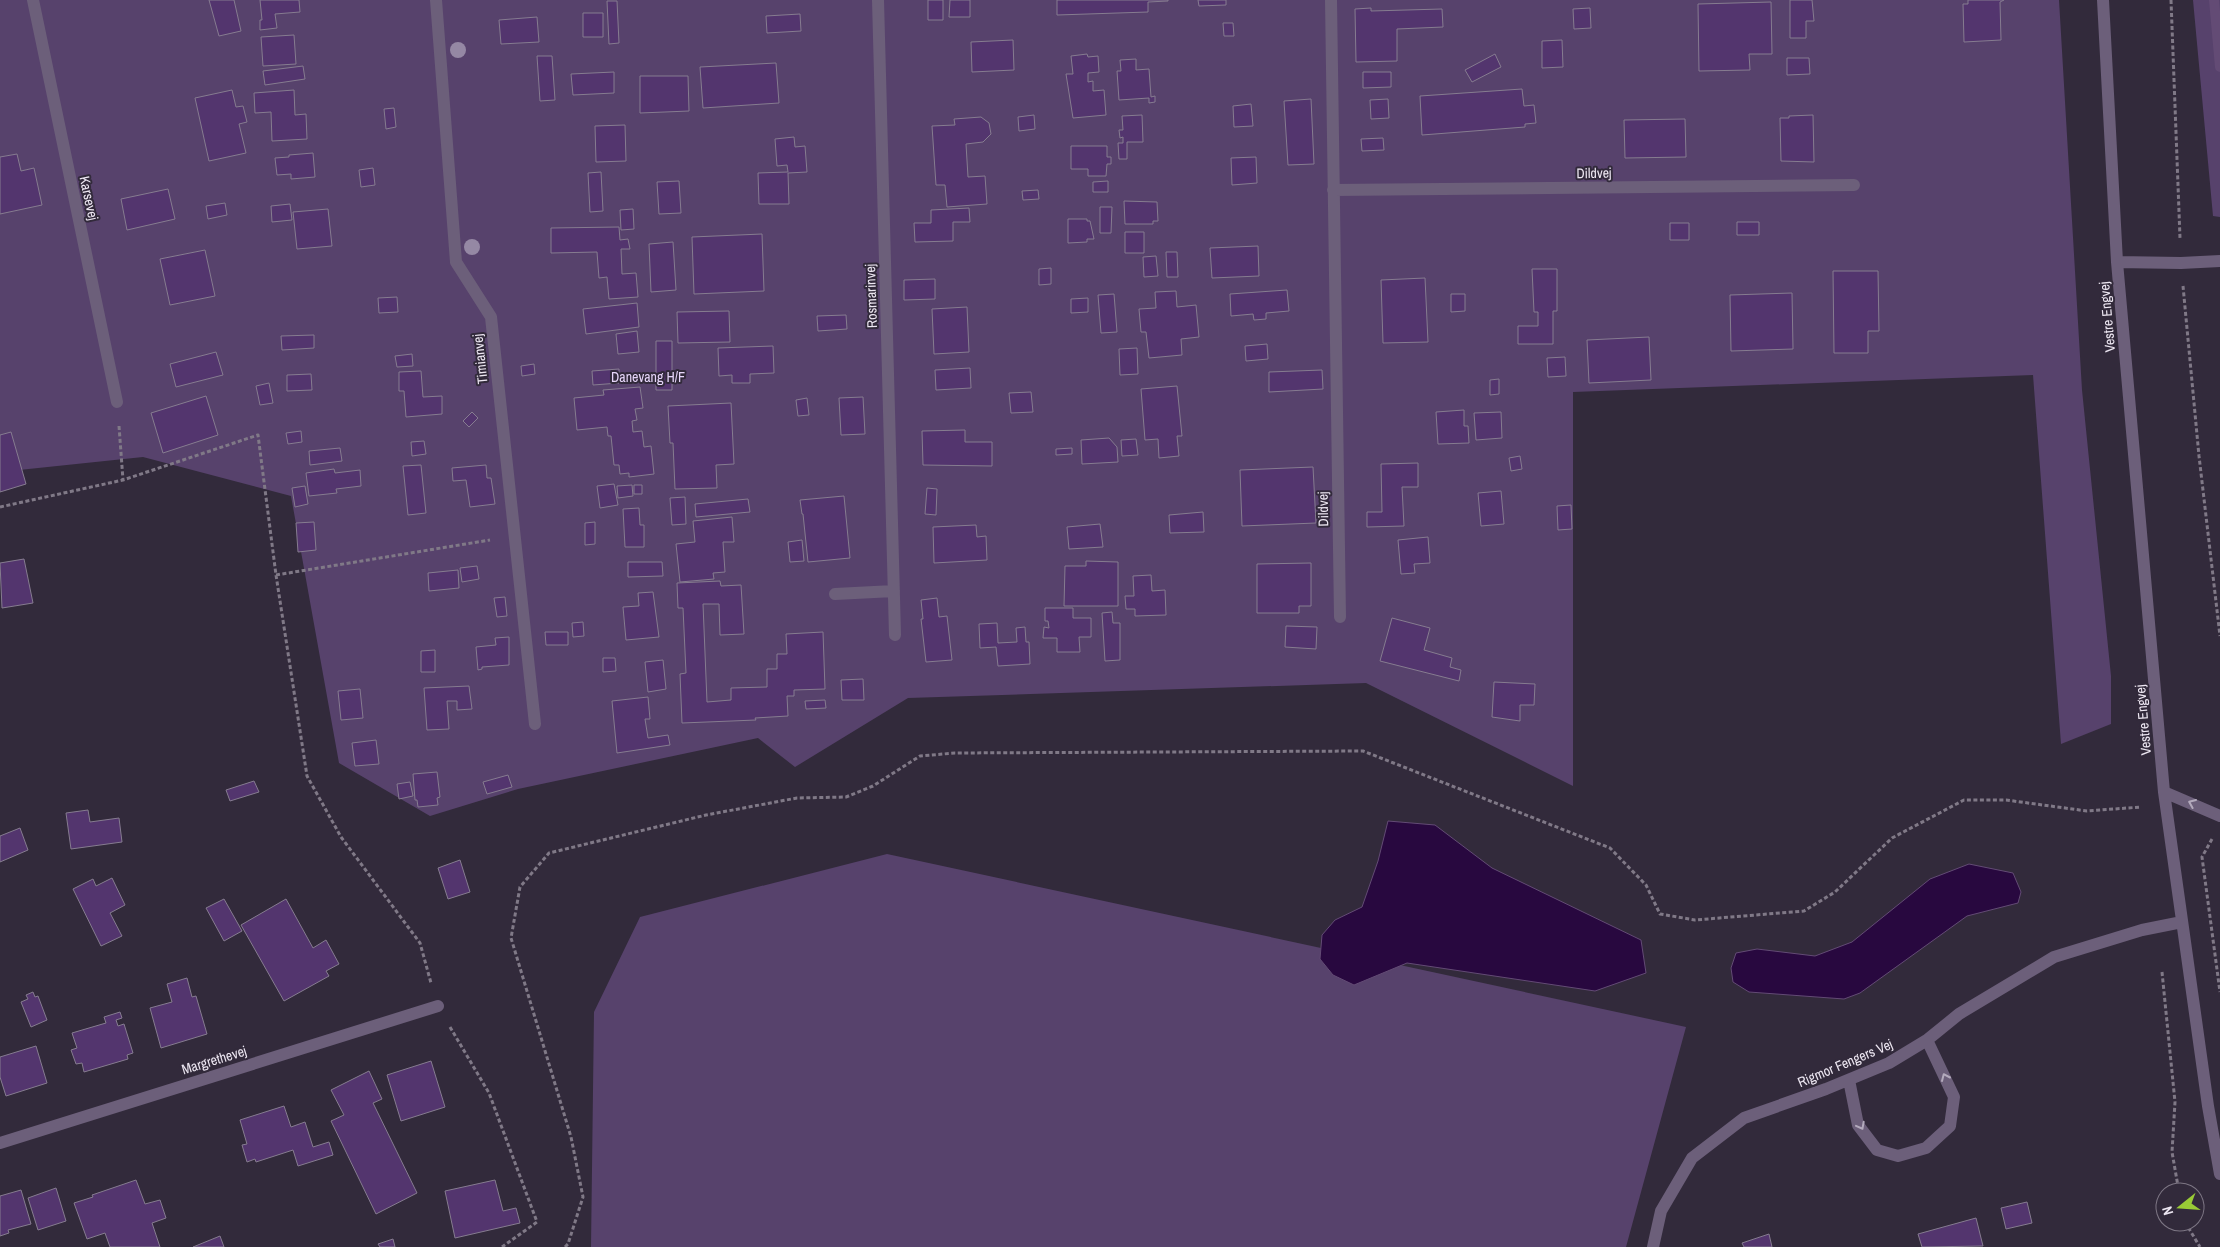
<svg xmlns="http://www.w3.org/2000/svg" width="2220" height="1247" font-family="'Archivo Narrow',sans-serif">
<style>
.green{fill:#57426c}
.water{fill:#28083f;stroke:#634b75}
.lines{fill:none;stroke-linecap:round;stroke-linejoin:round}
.stream{stroke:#634b75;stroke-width:10}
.building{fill:#53356e;stroke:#867c90}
.path{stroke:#807987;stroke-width:3;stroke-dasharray:4 2.5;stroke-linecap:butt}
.minor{stroke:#6c5f7a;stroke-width:12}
.tree{fill:#9588a4}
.oneway{stroke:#b3aabc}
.labels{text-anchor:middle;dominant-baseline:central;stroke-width:4;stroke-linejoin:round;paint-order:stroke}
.street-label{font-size:14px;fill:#ede7f2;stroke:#322a3b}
.park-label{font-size:14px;fill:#e6d5f9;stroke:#322a3b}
</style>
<rect width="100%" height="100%" fill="#322a3b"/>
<path class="green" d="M0 0H2059L2082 390 2111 676V724L2061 744 2033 375 1573 392V786L1366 683 908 698 795 767 758 738 518 789 430 816 339 763 291 496 143 457 0 472Z
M2193 0H2220V217L2213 216Z
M887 854 1686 1027 1626 1247H591L594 1012 640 917Z"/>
<path class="water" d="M1388 821 1435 825 1492 868 1641 940 1646 973 1595 991 1407 963 1354 985 1333 975 1320 959 1322 935 1335 920 1362 907 1378 861Z
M1969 864 2013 873 2021 892 2018 903 1967 916 1860 993 1844 999 1749 992 1733 982 1731 968 1736 953 1757 949 1815 956 1852 942 1930 879Z"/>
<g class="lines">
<path class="stream" d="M2214 0 2220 67"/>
</g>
<path class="building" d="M209 0H234L241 31 219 36Z
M260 0H299L300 12 275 14 277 28 260 30V20H262Z
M928 0H943V20H928Z
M950 0H970V17H949Z
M1057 0H1168V1L1148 2V12L1057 15Z
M1198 0H1226V5L1199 6Z
M1790 0H1812L1814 21H1806V38H1790Z
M1968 0H2004L2000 2 2001 40 1964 42 1963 4H1968Z
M607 1H617L619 43 609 44Z
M1771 2 1772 54H1749L1750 70 1699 71 1698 4Z
M1371 8V11L1442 9 1443 27 1397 29V61L1356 62 1355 9Z
M1590 8 1591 28 1574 29 1573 9Z
M583 13H603V37H583Z
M800 14 801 31 767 33 766 16Z
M537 17 539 42 501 44 499 20Z
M1223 23H1233L1234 36H1224Z
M294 35 296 64 263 66 261 37Z
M1013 40 1014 70 972 72 971 42Z
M1562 40 1563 67 1542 68V41Z
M1087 54 1088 57 1098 56 1099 72 1088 73V82L1093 81V91L1104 90 1106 115 1073 118 1066 74H1073L1071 56Z
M1495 54 1501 67 1472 82 1465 70Z
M537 56H552L555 100 540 101Z
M1787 58H1809L1810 74 1787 75Z
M1136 59V70L1149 69 1151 97 1155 96V102L1149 103V98L1119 100 1117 71H1121L1120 60Z
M776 63 779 103 703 108 700 67Z
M303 66 305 79 265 85 263 71Z
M614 72V93L573 95 571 74Z
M1363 72H1391V87L1363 88Z
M640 76H688L689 111 640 113Z
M1522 89 1524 106 1534 105 1536 123 1525 124V127L1422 135 1420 96Z
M232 90 236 107 243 106 247 122 239 124 246 153 209 161 195 98Z
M294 90 295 115 306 114 307 139 272 141 271 112 255 113 254 93Z
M1311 99 1314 164 1288 165 1284 101Z
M1388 99 1389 118 1371 119 1370 100Z
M1251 104 1253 126 1234 127 1233 106Z
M394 108 396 127 386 129 384 109Z
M1034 115 1035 129 1019 131 1018 117Z
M1142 115 1143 142H1127V159H1119L1118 143H1123V137L1120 138 1119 130H1123L1122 116Z
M1813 115 1814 162 1781 161 1780 118H1789V116Z
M981 117 989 123 991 134 983 142 966 144 968 177 985 176 987 204 947 207 945 185H936L932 126 955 125 954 119Z
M1685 119 1686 157 1625 158 1624 120Z
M625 125 626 161 596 162 595 126Z
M794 137 795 147 805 146 807 172 788 173 789 204H759L758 173 788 172 787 165 777 166 775 139Z
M1383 138 1384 150 1362 151 1361 139Z
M1071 146H1107V157H1111V164H1107L1106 176H1088V169H1071Z
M313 153 315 177 291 179V174L277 175 275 158 289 157V155Z
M17 154 21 171 34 168 42 205 0 214V157Z
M1256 157 1257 183 1232 185 1231 158Z
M373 168 375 185 361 187 359 170Z
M601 172 603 211 590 212 588 173Z
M679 181 681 213 659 214 657 182Z
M1108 181V192H1093V182Z
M168 189 175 219 127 230 121 199Z
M1038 190 1039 199 1023 200 1022 191Z
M1124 201 1157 202 1158 221H1153V224H1125Z
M225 203 227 215 208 219 206 206Z
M290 204 292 220 272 222 271 206Z
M1100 207H1112L1111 233H1100Z
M969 208 970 222H953V241L915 242 914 223H931V210Z
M328 209 332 246 297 249 293 212Z
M633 209 634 229 621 230 620 210Z
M1068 219H1087V221H1090L1094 239H1087V242L1068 243Z
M1737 222H1759V235H1737Z
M1670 223H1689V240H1670Z
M619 227 620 240 628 239 630 249H621L622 274 636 273 638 297 609 299 607 277 599 278 597 252 551 253V228Z
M1125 232H1144V253H1125Z
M762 234 764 291 694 294 692 237Z
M673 242 676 290 651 292 649 244Z
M1258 246 1259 276 1212 278 1210 248Z
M205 250 215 296 170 305 160 259Z
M1166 252H1177L1178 277H1167Z
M1156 256 1158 276 1144 277 1143 257Z
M1051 268V284L1039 285V269Z
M1532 269H1557V311H1553V344H1518V326H1538V312H1534Z
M1833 271H1878L1879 331H1868V353H1834Z
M1425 278 1428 342 1383 343 1381 280Z
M935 279V299L904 300V280Z
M1287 290 1289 311 1266 313V319L1254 320 1253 314 1231 316 1230 294Z
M1176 291 1177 307 1196 305 1199 337 1181 339 1182 355 1149 358 1146 332H1141L1139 309 1156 308 1155 292Z
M1792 293 1793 349 1731 351 1730 295Z
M1114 294 1117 332 1101 333 1098 295Z
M1451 294H1465V311L1451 312Z
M397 297 398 312 379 313 378 298Z
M1088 298V312L1071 313V299Z
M637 303 639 327 586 334 583 309Z
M967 307 969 352 934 354 932 309Z
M729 311 730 342 678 343 677 312Z
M846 315 847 329 818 331 817 316Z
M637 331 639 352 618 354 616 334Z
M314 335V348L282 350 281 336Z
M1649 337 1651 380 1589 383 1587 340Z
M656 341H672V390H656Z
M1267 344 1268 359 1246 361 1245 346Z
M773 346 774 373 750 374V383H732V375L719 376 718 348Z
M1137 348 1138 374 1120 375 1119 349Z
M216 352 223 375 176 387 170 364Z
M412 354 413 366 397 367 395 356Z
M1565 357 1566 376 1548 377 1547 358Z
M534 364 535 374 522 376 521 366Z
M970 368 971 388 936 390 935 370Z
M619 369V383L593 385 592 371Z
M1322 370 1323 389 1269 392V372Z
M421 371 423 397 442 396V414L406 417 404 391H399V372Z
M311 374 312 390 287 391V375Z
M1499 379V394L1490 395V380Z
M269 383 273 403 260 405 256 386Z
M1177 386 1182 436H1177L1179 456 1159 458 1158 439 1145 440 1141 389Z
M640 387 643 408 635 409 637 420 632 421 633 432 642 431 644 447 651 446 654 474 629 477V473L620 474 619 465H614L611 436H608L607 427 577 430 574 398 604 395 603 390Z
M1031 392 1033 412 1011 413 1009 393Z
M206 396 218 435 163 453 151 413Z
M863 397 865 434 841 435 839 398Z
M807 398 809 415 798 416 796 400Z
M731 403 734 464 716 465 717 488 675 489 673 443H670L668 406Z
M1464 410V426H1468L1469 443 1438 444 1436 412Z
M472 412 478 418 469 427 463 421Z
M1501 412 1502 438 1476 440 1474 413Z
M965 430V442H992V466L923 465 922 431Z
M301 431 302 442 288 444 286 433Z
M11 432 26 484 0 492V435Z
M1109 438 1117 447 1118 462 1082 464 1081 440Z
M1136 439 1138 455 1122 456 1121 440Z
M424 441 426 454 412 456 411 442Z
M340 448 342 461 310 465 309 451Z
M1072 448V454L1056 455V449Z
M1520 456 1522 469 1511 471 1509 458Z
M1418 463V487H1402L1404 526 1367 527V512H1382L1381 464Z
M421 465 426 513 408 515 403 466Z
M486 465 487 478H491L495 504 470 507 466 480 453 481 452 468Z
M1313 467 1316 523 1242 526 1240 470Z
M334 469 335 473 360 470 361 486 336 489 337 493 309 496 306 473Z
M614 484 618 505 600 508 597 486Z
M632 485 633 496 618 498 617 486Z
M634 485H642V494H634Z
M305 486 308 504 295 507 292 488Z
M927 488 937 489 936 515 925 514Z
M1501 491 1504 524 1481 526 1478 493Z
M844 496 850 558 808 562 803 514H802L800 500Z
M685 497 686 524 672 525 670 498Z
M748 499 750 512 696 517 695 504Z
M1571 505 1572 529 1558 530 1557 506Z
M639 508 640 525H644V547H625L623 509Z
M1203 512 1204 532 1170 533 1169 515Z
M732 517 734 542H723L725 572 713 573 714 579 680 582 676 544 695 542 693 521Z
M314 522 316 550 298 552 296 523Z
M595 522V544L585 545V523Z
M1100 524 1103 547 1069 549 1067 527Z
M976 525 977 537 986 536 987 560 934 563 933 527Z
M1428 537 1430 563 1414 564 1415 573 1401 574 1398 540Z
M802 540 804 561 790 562 788 542Z
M24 559 33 603 2 608 0 563Z
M1086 561 1118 562V606H1064L1065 566H1086Z
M628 562H662L663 576 628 577Z
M1311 563V606H1299V613H1257V564Z
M477 566 479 579 462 582 460 568Z
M458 570 459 588 429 591 428 573Z
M1151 575 1152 591 1165 590 1166 615 1135 616V609H1126L1125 596H1134L1133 576Z
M720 581 721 586 741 585 744 634 720 635 719 604H703L707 702 731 700V688L767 687V669H777V654H787L786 634 823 632 825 689 794 690V696H787L788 716 755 718 756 720 682 723 680 674 686 673 683 608H678L677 583Z
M653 592 659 637 626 640 623 607 639 606 638 593Z
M505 597 507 616 497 617 494 598Z
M937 598 939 617 947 616 952 660 926 662 921 619H923L921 600Z
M1045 608H1073V618H1091V637H1079L1080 652H1057V638H1043L1044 627 1049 628 1048 621H1045Z
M1112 612 1113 623H1120V660L1105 661 1102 613Z
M1392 618 1430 628 1424 650 1452 658 1450 667 1461 670 1459 681 1380 661Z
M583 622 584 636 573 637 572 623Z
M997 623 998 643 1017 642 1016 628 1025 627 1026 642H1029L1030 664 998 666 996 647 980 648 979 624Z
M1286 626 1317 627 1316 649 1285 647Z
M545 632H568V645H546Z
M509 637V665L482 667V669L478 670 476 647 496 645 495 638Z
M435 650V672H421V651Z
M603 658H615L616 671 603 672Z
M663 660 666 689 648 692 645 662Z
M863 679 864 700H842L841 680Z
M1494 682 1535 684 1534 705H1520V721L1492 717Z
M469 686 472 709 457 710V701H447L449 729 427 730 424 688Z
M360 689 363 718 341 720 338 691Z
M648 697 650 719H645L648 738 668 735 670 745 617 753 612 701Z
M825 700 826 708 806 709 805 701Z
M376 740 379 764 355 766 352 743Z
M437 772 440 797 437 798 438 805 418 807 417 800H415L413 774Z
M508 775 512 787 487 794 483 782Z
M254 781 259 792 230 801 226 790Z
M410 782 413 796 399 799 397 784Z
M88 810 90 822 119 818 122 842 71 849 66 813Z
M20 828 28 850 0 862V836Z
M460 860 470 892 448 899 438 868Z
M112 878 125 905 110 913 122 936 101 946 73 889 93 879 96 886Z
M224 899 242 931 224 941 206 908Z
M286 899 313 948 326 940 339 964 326 971 329 976 284 1001 241 925Z
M187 978 192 997 196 996 207 1034 161 1048 150 1008 172 1002 167 984Z
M33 992 35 997 38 996 47 1020 31 1027 21 1002 28 999 26 995Z
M120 1012 122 1018 116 1020 118 1026 124 1024 133 1053 127 1055 128 1059 84 1072 82 1063 76 1064 71 1050 77 1048 72 1033 106 1023 104 1017Z
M36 1046 47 1083 6 1096 0 1077V1057Z
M431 1061 445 1107 401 1121 387 1075Z
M369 1071 382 1099 373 1103 417 1193 376 1214 331 1121 344 1115 331 1090Z
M284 1106 291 1127 305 1122 313 1147 329 1142 333 1155 298 1166 293 1150 256 1162 255 1159 247 1162 242 1145 247 1144 240 1120Z
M136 1180 145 1204 160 1200 166 1218 152 1223 160 1247H110L105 1233 87 1239 74 1203 93 1197 92 1195Z
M495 1180 503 1211 516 1208 520 1223 455 1238 445 1191Z
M56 1188 66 1221 38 1230 28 1198Z
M21 1190 31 1224 8 1230 9 1233 0 1236V1196Z
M2027 1202 2032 1223 2006 1229 2001 1208Z
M1976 1218 1983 1246 1922 1247 1918 1234Z
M1769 1234 1772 1247H1744L1742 1243Z
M220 1236 224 1247H193Z
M393 1239 395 1247H380L378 1244Z"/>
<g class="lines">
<path class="path" d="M2171 0 2180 238
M2183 286 2199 456 2220 636
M119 426 123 480
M0 507 123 480 258 435 276 575 307 776 341 837 420 943 431 983
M276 575 490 540
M2212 839 2202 857 2220 992
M2162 972 2175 1102 2172 1152 2179 1192
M450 1027 489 1093 537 1222 502 1247
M2185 1222 2200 1247
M565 1247 568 1244 583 1197 571 1137 511 938 520 887 549 853 706 815 797 798 846 797 873 786 920 756 955 753 1363 751 1610 848 1646 885 1660 914 1695 920 1804 911 1835 892 1892 838 1964 800H2006L2087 811 2141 807"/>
<path class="minor" d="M33 0 117 402
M436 0 456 262 491 317 535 724
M878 0 895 635
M1331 0 1340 617
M2103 0 2117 262 2164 792 2208 1106 2220 1174
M1333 190 1854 185
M2117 262 2181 263 2220 261
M835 594 894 591
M2164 792 2220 816
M1849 1080 1858 1125 1877 1150 1898 1156 1926 1148 1950 1126 1954 1097 1927 1040
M0 1143 438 1006
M1653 1247 1661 1211 1692 1158 1744 1118 1826 1089 1889 1063 1927 1040 1959 1014 2054 957 2142 930 2182 922"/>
</g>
<g class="tree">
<circle cx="458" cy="50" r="8"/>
<circle cx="472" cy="247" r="8"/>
</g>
<defs><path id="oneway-chevron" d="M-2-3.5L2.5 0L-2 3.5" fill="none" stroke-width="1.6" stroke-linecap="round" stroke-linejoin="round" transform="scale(1.25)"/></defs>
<g class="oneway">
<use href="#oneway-chevron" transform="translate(2192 803) rotate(-157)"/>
<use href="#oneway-chevron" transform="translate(1945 1077) rotate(-114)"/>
<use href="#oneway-chevron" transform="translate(1861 1126) rotate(62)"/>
</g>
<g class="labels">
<g class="street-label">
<text transform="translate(1594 173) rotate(-1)">Dildvej</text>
<text transform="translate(89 198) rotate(78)">Karsevej</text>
<text transform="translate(871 296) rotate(-92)">Rosmarinvej</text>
<text transform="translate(2107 317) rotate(-95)">Vestre Engvej</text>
<text transform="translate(480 359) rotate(-96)">Timianvej</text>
<text transform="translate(1323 509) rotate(-91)">Dildvej</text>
<text transform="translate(2143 720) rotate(-95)">Vestre Engvej</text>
<text transform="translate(214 1060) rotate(-17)">Margrethevej</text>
<text transform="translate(1845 1063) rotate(-23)">Rigmor Fengers Vej</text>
</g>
<g class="park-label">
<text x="648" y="377">Danevang H/F</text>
</g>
</g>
<g transform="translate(2180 1207) rotate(253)"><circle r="24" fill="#322a3b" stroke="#7d7684"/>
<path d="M0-4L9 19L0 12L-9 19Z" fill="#99cb36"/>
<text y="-8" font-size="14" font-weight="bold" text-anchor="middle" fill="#ede7f2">N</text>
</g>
</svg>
